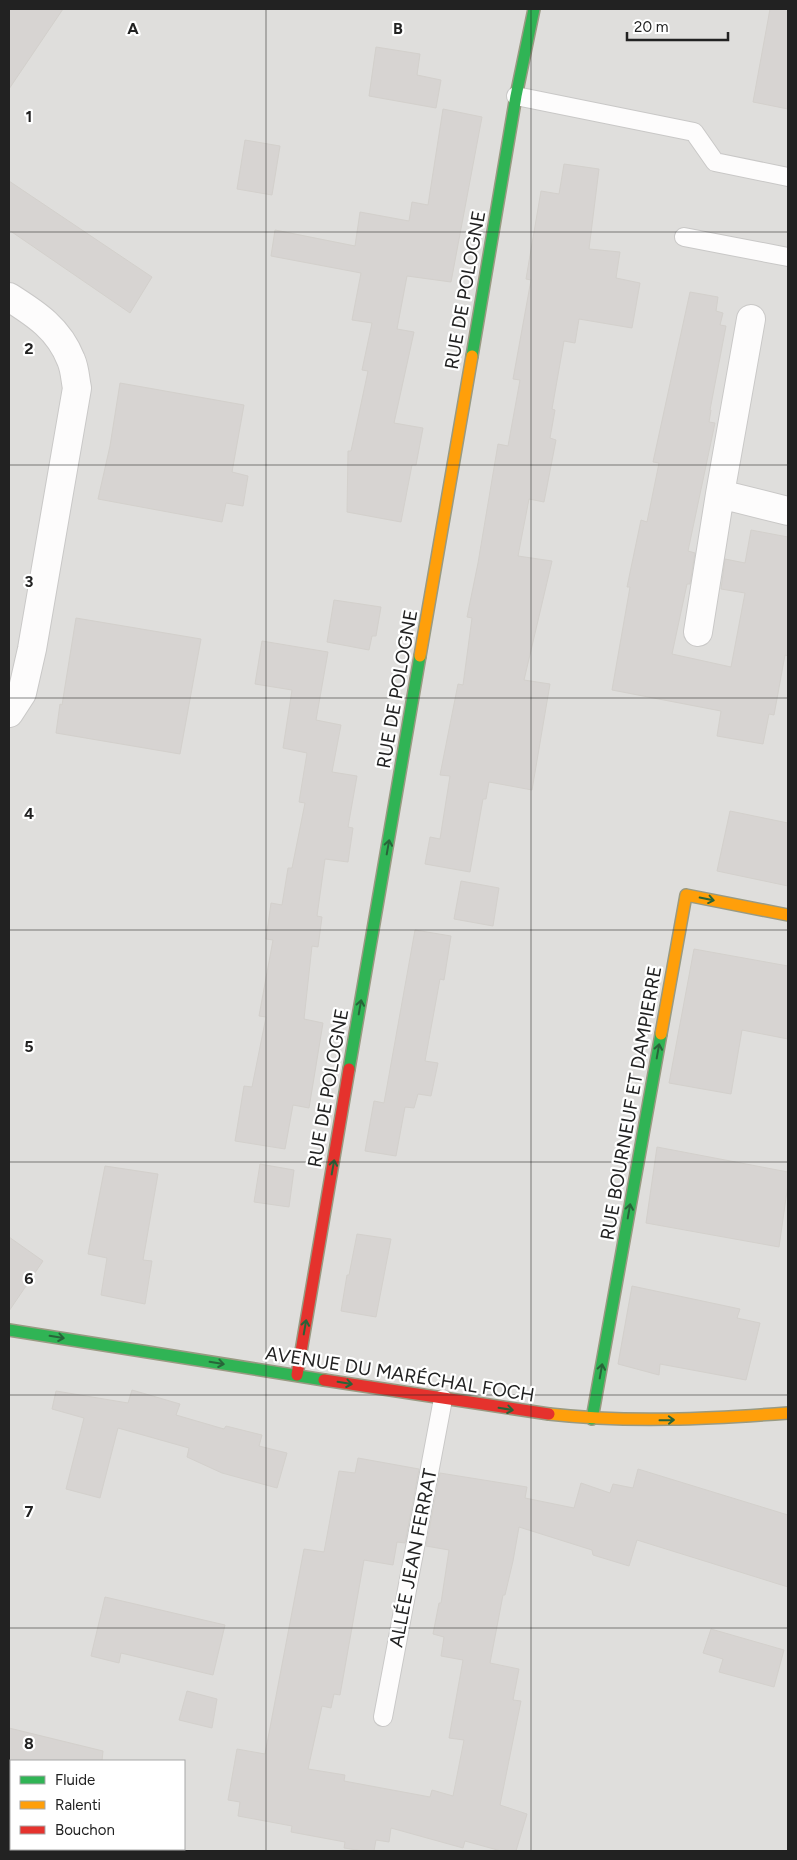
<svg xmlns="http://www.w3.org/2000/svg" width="797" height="1860" font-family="Figtree,sans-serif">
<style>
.residential{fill:#dfdedc;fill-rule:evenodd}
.building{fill:#d7d4d2;stroke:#d3d0cc}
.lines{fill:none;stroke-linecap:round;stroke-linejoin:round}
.lane-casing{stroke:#c9c8c7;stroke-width:20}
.street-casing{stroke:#c9c8c7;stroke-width:30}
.fast-casing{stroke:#999a82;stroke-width:14}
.slow-casing{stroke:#999a82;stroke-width:14}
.jam-casing{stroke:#999a82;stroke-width:14}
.lane{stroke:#fdfcfc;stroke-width:18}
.street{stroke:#fdfcfc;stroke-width:28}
.fast{stroke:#30b455;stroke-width:11}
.slow{stroke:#ff9f0a;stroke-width:11}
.jam{stroke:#e5322d;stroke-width:11}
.oneway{stroke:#286439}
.grid{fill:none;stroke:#222;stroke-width:1;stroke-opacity:0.55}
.labels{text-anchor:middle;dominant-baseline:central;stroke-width:4.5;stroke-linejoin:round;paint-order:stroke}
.street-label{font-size:19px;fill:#222;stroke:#fff}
.grid-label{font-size:16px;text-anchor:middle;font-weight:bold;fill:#222;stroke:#fff;stroke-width:4.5;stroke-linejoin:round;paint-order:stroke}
</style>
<rect width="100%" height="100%" fill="#f0eeeb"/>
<path class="residential" d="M9 9H788V1851H9ZM11 1761H184V1849H11Z"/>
<path class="building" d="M9 9H63L9 89Z
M770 9H788V109L753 102Z
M376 47 420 54 417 75 441 80 436 108 369 96Z
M443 109 482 117 451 282 407 276 397 329 414 332 394 423 423 428 416 465H412L401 522 347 512 348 451H351L368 371 362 370 372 323 352 320 361 273 271 256 275 230 355 246 360 212 409 221 412 202 428 205Z
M245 140 280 146 272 195 237 189Z
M564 164 599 169 589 249 620 252 616 278 640 283 632 328 579 319 575 343 564 341 552 409 555 410 550 438 556 440 544 502 529 499 518 556 552 561 524 680 550 684 532 790 489 782 486 799H483L470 872 425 864 430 837 440 839 450 776 440 775 458 684 463 685 472 618 467 617 478 563 498 444 508 446 520 380 513 379 531 280 526 279 541 191 559 194Z
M9 181 152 277 130 313 9 230Z
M690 292 718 297 716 311 723 313 720 325 726 326 710 410H711L709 422 715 423 688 551 695 553 690 584H687L672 654 731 667 745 593 721 589 725 559 745 563 751 530 788 537V656L785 655 774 715 769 714 763 744 717 736 721 711 612 690 630 587H627L641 520 647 522 659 463 653 462Z
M120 383 244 405 232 472 248 476 243 506 226 503 222 522 98 499 110 446Z
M334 600 381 607 376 636H372L369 650 327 642Z
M76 618 201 639 180 754 56 733 60 704 62 705Z
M262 641 328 652 316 720 341 725 332 772 357 776 348 827 353 828 348 862 325 859 317 916 322 917 318 947 312 946 304 1019 323 1023 309 1108 293 1105 285 1149 235 1141 244 1086 252 1087 266 1017 259 1016 273 940 266 939 271 903 282 905 288 868H292L305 803 299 802 307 753 283 748 292 690 255 684Z
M730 811 788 823V886L717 871Z
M461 881 499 888 493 926 454 919Z
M415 930 451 936 444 980 440 979 425 1061 438 1063 431 1096 418 1094 414 1108 405 1107 396 1156 365 1151 374 1101 384 1103Z
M694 949 788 966V1039L742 1030 731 1094 669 1083Z
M657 1147 788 1172V1184L779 1247 646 1223Z
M260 1164 294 1170 289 1207 254 1202Z
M105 1166 158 1174 143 1260 152 1261 145 1304 101 1295 107 1258 88 1254Z
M357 1234 391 1239 376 1317 341 1311 347 1275H349Z
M9 1237 43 1261 9 1311Z
M632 1286 740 1309 737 1318 760 1323 746 1380 660 1364 659 1375 618 1364Z
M132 1390 180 1404 176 1415 224 1429 226 1426 262 1435 259 1446 287 1453 277 1488 222 1473 187 1457 189 1448 118 1428 100 1498 66 1489 84 1418 52 1409 56 1391 128 1403Z
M358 1458 419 1469 405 1543 397 1542 393 1565 364 1560 340 1695 334 1694 331 1708 322 1706 308 1769 345 1775 344 1781 430 1797 432 1790 453 1796 464 1740 449 1738 463 1660 441 1656 444 1637 433 1634 439 1603H441L449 1550 426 1546 440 1473 527 1487 525 1498 574 1508 581 1483 610 1493 613 1484 633 1488 638 1469 788 1515V1587L637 1540 629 1566 593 1555 592 1550 519 1527 513 1561 505 1595H503L490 1663 519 1669 513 1700 521 1701 500 1805 527 1814 516 1851H501L465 1841 463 1848 391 1828 389 1842 376 1840 374 1851H363L344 1848 345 1842 291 1832 292 1826 238 1816 240 1802 228 1800 237 1749 265 1754 304 1549 324 1552 339 1471 355 1473Z
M105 1597 225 1625 213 1675 121 1653 119 1663 91 1656Z
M711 1629 784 1650 774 1687 719 1672 723 1659 703 1653Z
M187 1691 217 1699 212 1728 179 1720Z
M9 1728 103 1751 102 1761H9Z"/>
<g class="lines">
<defs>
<path id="lane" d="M516 96 694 132 715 162 788 177
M684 237 788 257
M383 1717 443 1399"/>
<path id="street" d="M9 297C36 314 59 329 71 360 75 369 75 379 77 388L32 649 22 693 9 713
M720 494 788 511
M698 632 720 494 751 319
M9 1817 11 1818
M99 1849 107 1851"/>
<path id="fast" d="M472 356 516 96 534 9
M349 1069 420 656
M9 1330 324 1380
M592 1419 661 1034"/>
<path id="slow" d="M420 656 472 356
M661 1034 686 895 788 915
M549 1414C629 1423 708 1419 788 1413"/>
<path id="jam" d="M297 1375 349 1069
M324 1380 549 1414"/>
</defs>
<use href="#lane" class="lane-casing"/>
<use href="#street" class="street-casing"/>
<use href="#fast" class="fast-casing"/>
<use href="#slow" class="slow-casing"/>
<use href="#jam" class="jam-casing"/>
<use href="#lane" class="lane"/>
<use href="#street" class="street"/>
<use href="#fast" class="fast"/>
<use href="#slow" class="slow"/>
<use href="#jam" class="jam"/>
</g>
<defs><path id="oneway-shaft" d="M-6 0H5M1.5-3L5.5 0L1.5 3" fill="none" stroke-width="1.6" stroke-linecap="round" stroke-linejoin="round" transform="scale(1.25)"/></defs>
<g class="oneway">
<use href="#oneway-shaft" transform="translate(388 847) rotate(-80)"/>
<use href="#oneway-shaft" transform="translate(707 899) rotate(11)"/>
<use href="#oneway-shaft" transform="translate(360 1007) rotate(-80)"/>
<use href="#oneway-shaft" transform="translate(658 1051) rotate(-80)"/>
<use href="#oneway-shaft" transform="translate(333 1167) rotate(-80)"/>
<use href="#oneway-shaft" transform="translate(629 1211) rotate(-80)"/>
<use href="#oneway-shaft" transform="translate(305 1327) rotate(-80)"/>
<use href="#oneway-shaft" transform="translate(57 1337) rotate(9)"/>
<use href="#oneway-shaft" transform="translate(217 1363) rotate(9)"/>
<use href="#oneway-shaft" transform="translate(601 1371) rotate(-80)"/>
<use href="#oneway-shaft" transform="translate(345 1383) rotate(9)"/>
<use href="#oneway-shaft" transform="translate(506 1409) rotate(9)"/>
<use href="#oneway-shaft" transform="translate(667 1420) rotate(-1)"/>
</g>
<path class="grid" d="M266 9V1851M531 9V1851M9 232H788M9 465H788M9 698H788M9 930H788M9 1162H788M9 1395H788M9 1628H788"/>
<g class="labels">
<g class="street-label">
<text transform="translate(465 290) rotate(-80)">RUE DE POLOGNE</text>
<text transform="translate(397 689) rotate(-80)">RUE DE POLOGNE</text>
<text transform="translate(328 1088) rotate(-80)">RUE DE POLOGNE</text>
<text transform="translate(631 1103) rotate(-80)">RUE BOURNEUF ET DAMPIERRE</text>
<text transform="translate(400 1374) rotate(9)">AVENUE DU MARÉCHAL FOCH</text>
<text transform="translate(413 1558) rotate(-79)">ALLÉE JEAN FERRAT</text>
</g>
</g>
<g class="grid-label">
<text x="133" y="34">A</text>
<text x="398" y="34">B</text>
<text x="29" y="122">1</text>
<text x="29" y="354">2</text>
<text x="29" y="587">3</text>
<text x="29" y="819">4</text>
<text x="29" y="1052">5</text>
<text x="29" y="1284">6</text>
<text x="29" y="1517">7</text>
<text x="29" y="1749">8</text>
</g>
<rect width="797" height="1860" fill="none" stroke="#222222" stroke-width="20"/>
<rect x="10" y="1760" width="175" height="90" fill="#ffffff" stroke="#a7a7a7"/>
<rect x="20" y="1776" width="25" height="8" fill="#30b455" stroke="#a7a7a7"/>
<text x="55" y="1785" font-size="15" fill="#222222">Fluide</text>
<rect x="20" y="1801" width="25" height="8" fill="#ff9f0a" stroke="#a7a7a7"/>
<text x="55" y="1810" font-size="15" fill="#222222">Ralenti</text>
<rect x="20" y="1826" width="25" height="8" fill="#e5322d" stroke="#a7a7a7"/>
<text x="55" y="1835" font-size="15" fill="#222222">Bouchon</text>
<path d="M627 32v8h101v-8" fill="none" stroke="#222222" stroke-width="2.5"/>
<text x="634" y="32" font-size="15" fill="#222222" stroke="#ffffff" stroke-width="4" paint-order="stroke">20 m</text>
</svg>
